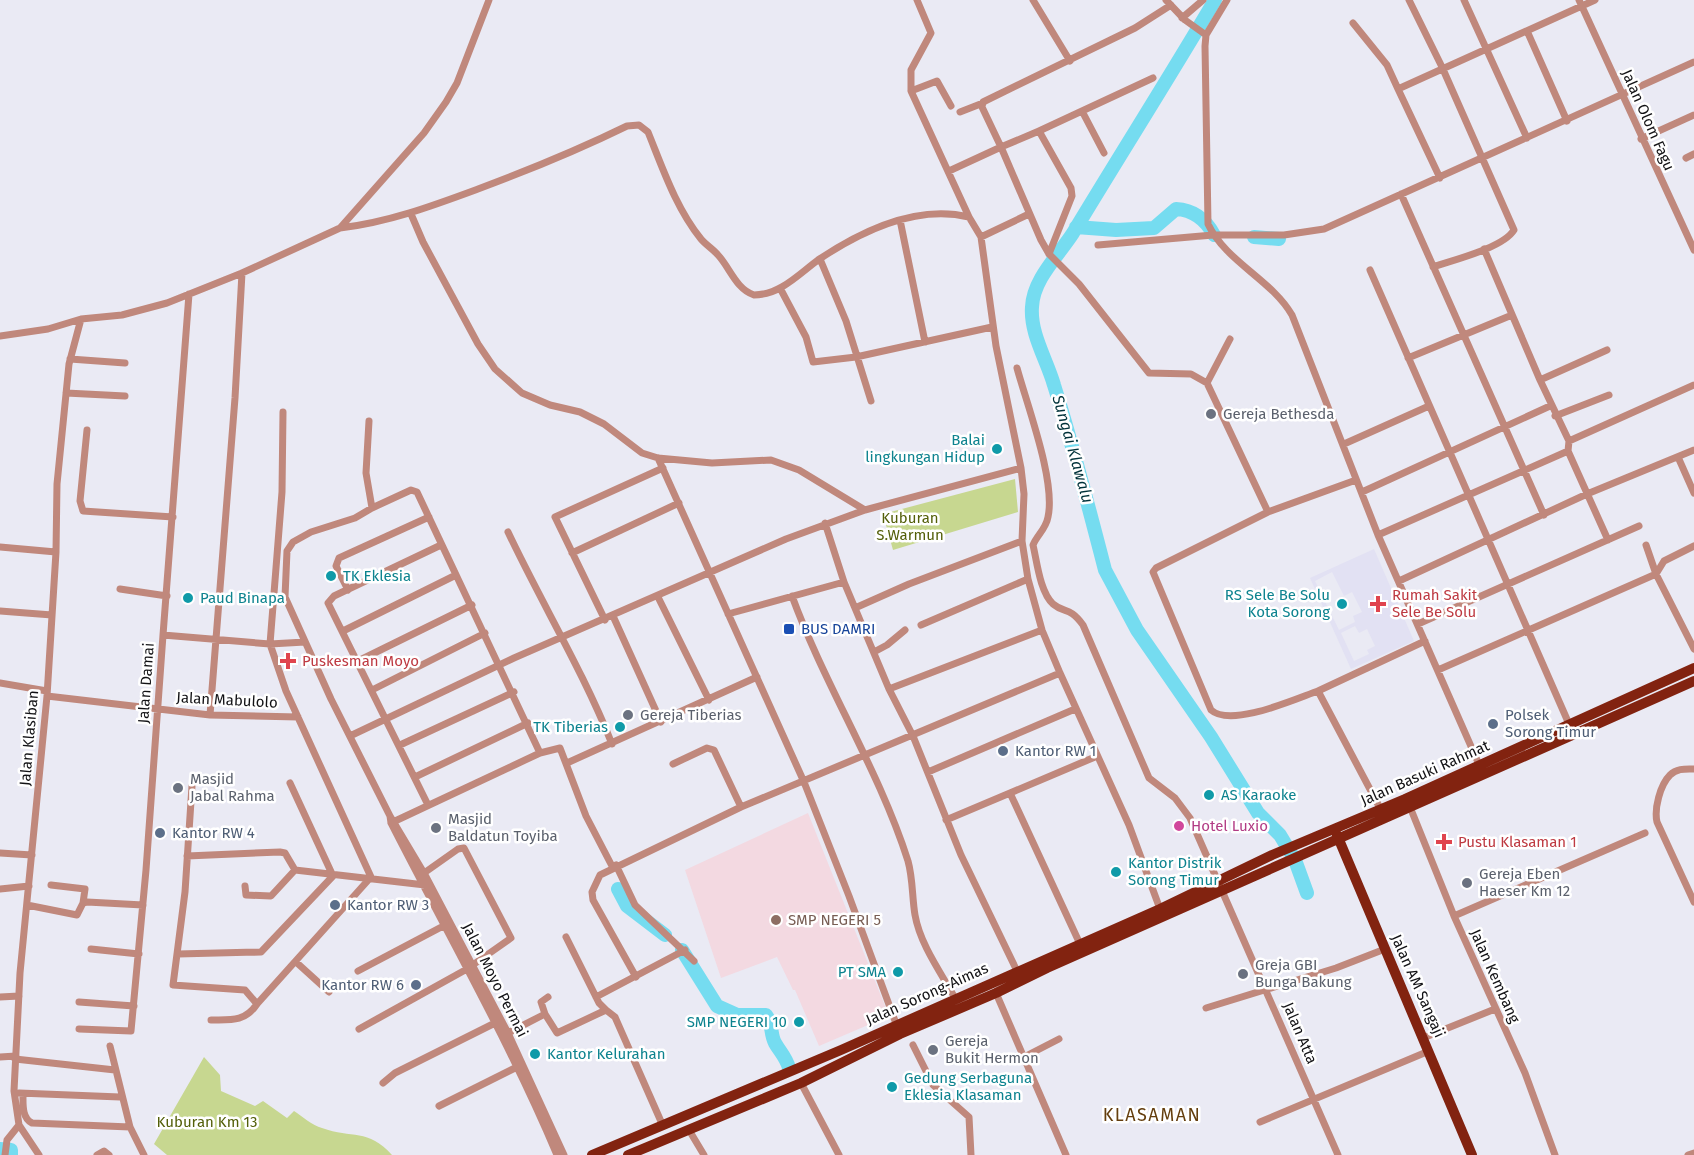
<svg xmlns="http://www.w3.org/2000/svg" width="1694" height="1155" font-family="'Fira Sans',sans-serif">
<style>
.built{fill:#e2e1f3;fill-rule:evenodd}
.education{fill:#f3d9e1}
.green{fill:#c7d790}
.lines{fill:none;stroke-linecap:round;stroke-linejoin:round}
.river{stroke:#75dcf0;stroke-width:14}
.minor{stroke:#c0887c;stroke-width:7}
.trunk{stroke:#822310;stroke-width:10}
.worship-dot{fill:#6b7280;stroke:#fff;stroke-width:2}
.culture-dot{fill:#0f9aa8;stroke:#fff;stroke-width:2}
.health-dot{fill:#e0444e;stroke:#fff;stroke-width:2}
.transit-dot{fill:#1a4fb4;stroke:#fff;stroke-width:2}
.service-dot{fill:#5c6f8a;stroke:#fff;stroke-width:2}
.hotel-dot{fill:#d1479c;stroke:#fff;stroke-width:2}
.education-dot{fill:#8d6e63;stroke:#fff;stroke-width:2}
.labels{text-anchor:middle;dominant-baseline:central;stroke-width:5;stroke-linejoin:round;paint-order:stroke}
.street-label{font-size:15px;fill:#121215;stroke:#fff}
.worship-label{font-size:15px;fill:#5b616d;stroke:#fff;text-anchor:start}
.culture-label{font-size:15px;fill:#0d838f;stroke:#fff;text-anchor:start}
.park-label{font-size:15px;fill:#535f09;stroke:#fff}
.health-label{font-size:15px;fill:#be3a42;stroke:#fff;text-anchor:start}
.transit-label{font-size:15px;fill:#164399;stroke:#fff;text-anchor:start}
.service-label{font-size:15px;fill:#4e5e75;stroke:#fff;text-anchor:start}
.hotel-label{font-size:15px;fill:#b23c85;stroke:#fff;text-anchor:start}
.education-label{font-size:15px;fill:#785e54;stroke:#fff;text-anchor:start}
.water-label{font-size:16px;font-style:italic;fill:#00323a;stroke:#fff}
.quarter-label{font-size:18px;letter-spacing:1.5px;fill:#643e0e;stroke:#fff}
</style>
<rect width="100%" height="100%" fill="#eaeaf4"/>
<path class="built" d="M1374 549 1414 641 1351 669 1310 578ZM1332 572 1344 596 1352 592 1362 612 1353 616 1355 622 1339 630 1315 581ZM1355 626 1359 633 1367 629 1375 646 1367 650 1369 654 1354 661 1341 633Z"/>
<path class="education" d="M808 813 889 1016 819 1046 795 990H793L777 957 721 978 685 870Z"/>
<path class="green" d="M1015 479 1018 512 893 550 883 514Z
M204 1057 220 1075 221 1091 255 1106 263 1101 287 1118 294 1111C303 1117 312 1125 322 1128 352 1139 368 1128 392 1155H167L154 1144Z"/>
<g class="lines">
<path class="river" d="M1215 0C1169 78 1120 155 1073 233 1059 255 1033 279 1032 307 1030 334 1047 360 1054 385 1073 446 1089 508 1105 570L1137 630 1211 737 1258 813 1280 835 1295 860 1307 893
M1076 227 1116 230 1154 228 1176 209C1194 210 1206 220 1214 235
M1254 237 1279 239
M618 889 627 906 665 935
M682 950 717 1006 737 1015H766C773 1024 770 1034 775 1043 780 1052 786 1057 789 1068
M0 1149 11 1150V1155"/>
<path class="minor" d="M917 0 931 33 911 70V91L969 217
M1033 0 1070 61
M1166 0 1185 20 1206 35
M1227 0 1206 35 1205 46 1208 224C1226 262 1271 279 1292 315L1378 535 1481 769
M1409 0 1442 67 1514 230C1503 248 1453 260 1433 267
M1464 0 1527 138
M1579 0 1694 250
M1182 18 1203 0
M1353 23 1387 65 1398 89 1595 0
M1527 31 1567 121
M1398 89 1440 178
M911 91 937 81 951 106
M1082 111 1104 153
M960 112 983 103
M1039 131 1153 78
M1641 139 1694 115
M1686 158 1694 154
M949 171 1001 147 982 107 983 102 1135 28 1171 5
M1401 194 1544 515
M411 214 423 242 478 344 495 369 522 393 550 405 580 412 604 424 642 453 658 458 712 463 771 460 799 470 865 510 1021 468
M900 220 925 342
M340 228C389 222 432 206 478 189 529 170 578 150 627 126L639 125 648 132C663 169 676 208 701 239 706 245 713 249 718 255 730 268 736 289 754 295 780 295 799 274 818 260 861 231 916 204 969 217L981 237 996 346 1021 468 1024 494 1022 541 1028 579 1042 630 1060 673 1129 825 1160 909
M981 237 1029 214
M1098 245 1213 235H1284L1324 229 1694 62
M1484 249 1540 380
M1049 254 1072 196 1071 188 1039 131 1001 147 1041 240 1049 254 1079 284 1149 373 1191 374 1207 383 1268 512
M820 259 846 321 871 401
M1370 270 1569 724
M780 288 806 337 813 362 856 357 992 327
M0 336 48 329 81 319 122 315 167 303 242 273 340 228 424 133 446 102 457 83 489 0
M1607 350 1540 380 1569 441 1568 451 1608 540
M1408 358 1512 315
M70 359 125 363
M1017 368C1027 405 1056 481 1048 517 1046 529 1037 535 1033 545 1037 562 1040 592 1053 604 1065 614 1069 606 1083 625L1149 778 1175 798 1190 818 1338 1155
M1207 383 1230 339
M66 393 125 396
M1555 416 1609 395
M369 421 366 473 372 508 355 518 311 532 293 542 287 551 285 597 331 699 390 816
M87 430 80 501 83 511 173 517
M1569 441 1694 385
M1344 444 1429 406
M1678 457 1694 493
M658 458 804 782 849 896 898 1029
M1362 492 1550 406
M372 508 411 490 417 492 540 753
M825 523 844 582 889 689 913 736 961 855 1017 971
M508 532C542 604 583 671 612 744
M1378 535 1568 451
M1646 545 1656 574 1694 649
M0 547 56 552
M572 553 679 503
M1399 581 1587 494 1694 450
M120 589 167 596
M348 590 336 566 339 558 429 517
M792 596C825 686 879 770 908 861 913 879 912 897 915 915 920 944 941 973 955 998
M658 597 709 700
M855 608 909 584 1022 541
M0 611 52 615
M728 614 844 582
M613 616 661 722
M605 620 555 517 663 468
M1418 624 1639 526
M921 625 1028 579
M343 631 456 575
M163 635 189 294
M874 652 887 645 905 630
M358 661 472 605
M1438 670 1656 574 1664 561 1694 546
M0 683 47 691
M889 689 1042 630
M372 690 485 633
M1318 691C1295 699 1231 728 1211 710L1153 572 1156 568 1268 512 1356 480
M47 696 210 715 298 717
M210 715 235 398 242 273
M350 736 514 658 786 539 865 510
M400 745 514 692
M567 763 757 677
M673 764 707 748 714 750 741 807
M1694 769C1686 769 1677 768 1670 775 1660 785 1654 809 1657 822L1694 902
M928 772 1075 709
M415 777 528 723
M192 786 185 892 173 985 245 990 257 1004 371 877 286 691 270 644 282 492 283 412
M428 805 328 603 334 596 441 545
M1410 807 1454 916 1525 1073 1555 1155
M1381 810 1318 691 1425 641
M946 820 1010 793
M393 822 540 753 560 748 586 816 613 868
M391 823 390 816 424 873 508 1033 564 1155
M391 823C447 933 509 1041 557 1155
M0 853 32 855
M187 856 280 852 285 853 295 870
M616 865 635 905 694 961
M51 885 85 889 83 903
M245 886 246 895 271 896 295 870 425 885
M0 889 29 886
M27 905 77 915 83 903 87 902 143 905
M1454 916 1645 833
M1080 944 1010 793 1095 757
M91 949 139 954
M178 954 261 952 333 876 290 783
M296 962 329 992
M358 971 449 923
M636 977 593 900 592 892 600 875 741 807 1060 673
M996 993 1066 1155
M0 997 19 996
M596 997 685 950
M79 1002 134 1006
M1206 1008 1336 968 1385 949
M606 1010 615 1017 663 1126
M545 1014 541 1002 548 997
M211 1020C231 1020 245 1022 257 1004
M79 1029 131 1031 146 870 163 635 270 644 305 642
M359 1029 467 969 511 938 464 848 458 849 424 873
M504 1035 545 1014 557 1033 606 1010 599 1003 566 937
M1423 1038 1495 1009
M913 1045 933 1085 969 1117 971 1155
M110 1046 130 1127 144 1155
M0 1057 16 1056
M1024 1057 1059 1039
M15 1059 115 1070
M383 1083 395 1073 497 1022
M801 1083 839 1155
M19 1093 120 1097
M23 1095C23 1105 22 1118 32 1123L130 1127
M439 1106 517 1067
M1260 1122 1429 1051
M689 1130 704 1155
M5 1155 7 1140 19 1125
M39 1155 19 1125 14 1091 20 973 47 696 56 552 57 484 69 364 81 319
M97 1155 104 1151 109 1155
M1688 1155 1694 1153"/>
<path class="trunk" d="M1337 835 1472 1155
M592 1155 841 1050 1160 909 1272 855 1405 799 1694 668
M628 1155 801 1083 900 1034 996 993 1047 968 1694 681"/>
</g>
<g class="worship-dot">
<circle cx="1211" cy="414" r="6"/>
<circle cx="628" cy="715" r="6"/>
<circle cx="178" cy="788" r="6"/>
<circle cx="436" cy="828" r="6"/>
<circle cx="1467" cy="883" r="6"/>
<circle cx="1243" cy="974" r="6"/>
<circle cx="933" cy="1050" r="6"/>
</g>
<g class="culture-dot">
<circle cx="997" cy="449" r="6"/>
<circle cx="331" cy="576" r="6"/>
<circle cx="188" cy="598" r="6"/>
<circle cx="1342" cy="604" r="6"/>
<circle cx="620" cy="727" r="6"/>
<circle cx="1209" cy="795" r="6"/>
<circle cx="1116" cy="872" r="6"/>
<circle cx="898" cy="972" r="6"/>
<circle cx="799" cy="1022" r="6"/>
<circle cx="535" cy="1054" r="6"/>
<circle cx="892" cy="1087" r="6"/>
</g>
<g class="health-dot">
<path d="M1375 595h6v6h6v6h-6v6h-6v-6h-6v-6h6z"/>
<path d="M285 652h6v6h6v6h-6v6h-6v-6h-6v-6h6z"/>
<path d="M1441 833h6v6h6v6h-6v6h-6v-6h-6v-6h6z"/>
</g>
<rect class="transit-dot" x="783" y="623" width="12" height="12" rx="3"/>
<g class="service-dot">
<circle cx="1493" cy="724" r="6"/>
<circle cx="1003" cy="751" r="6"/>
<circle cx="160" cy="833" r="6"/>
<circle cx="335" cy="905" r="6"/>
<circle cx="416" cy="985" r="6"/>
</g>
<circle class="hotel-dot" cx="1179" cy="826" r="6"/>
<circle class="education-dot" cx="776" cy="920" r="6"/>
<g class="labels">
<g class="street-label">
<text transform="translate(1648 120) rotate(66)">Jalan Olom Fagu</text>
<text transform="translate(146 683) rotate(-86)">Jalan Damai</text>
<text transform="translate(227 700) rotate(3)">Jalan Mabulolo</text>
<text transform="translate(29 738) rotate(-85)">Jalan Klasiban</text>
<text transform="translate(1425 773) rotate(-24)">Jalan Basuki Rahmat</text>
<text transform="translate(1495 976) rotate(66)">Jalan Kembang</text>
<text transform="translate(495 980) rotate(63)">Jalan Moyo Permai</text>
<text transform="translate(1418 986) rotate(66)">Jalan AM Sangaji</text>
<text transform="translate(927 994) rotate(-24)">Jalan Sorong-Aimas</text>
<text transform="translate(1300 1033) rotate(67)">Jalan Atta</text>
</g>
<g class="worship-label">
<text x="1223" y="414">Gereja Bethesda</text>
<text x="640" y="715">Gereja Tiberias</text>
<text x="190" y="779">Masjid<tspan x="190" dy="17">Jabal Rahma</tspan></text>
<text x="448" y="819">Masjid<tspan x="448" dy="17">Baldatun Toyiba</tspan></text>
<text x="1479" y="874">Gereja Eben<tspan x="1479" dy="17">Haeser Km 12</tspan></text>
<text x="1255" y="965">Greja GBI<tspan x="1255" dy="17">Bunga Bakung</tspan></text>
<text x="945" y="1041">Gereja<tspan x="945" dy="17">Bukit Hermon</tspan></text>
</g>
<g class="culture-label">
<text x="985" y="440" text-anchor="end">Balai<tspan x="985" dy="17">lingkungan Hidup</tspan></text>
<text x="343" y="576">TK Eklesia</text>
<text x="1330" y="595" text-anchor="end">RS Sele Be Solu<tspan x="1330" dy="17">Kota Sorong</tspan></text>
<text x="200" y="598">Paud Binapa</text>
<text x="608" y="727" text-anchor="end">TK Tiberias</text>
<text x="1221" y="795">AS Karaoke</text>
<text x="1128" y="863">Kantor Distrik<tspan x="1128" dy="17">Sorong Timur</tspan></text>
<text x="886" y="972" text-anchor="end">PT SMA</text>
<text x="787" y="1022" text-anchor="end">SMP NEGERI 10</text>
<text x="547" y="1054">Kantor Kelurahan</text>
<text x="904" y="1078">Gedung Serbaguna<tspan x="904" dy="17">Eklesia Klasaman</tspan></text>
</g>
<g class="park-label">
<text x="910" y="518">Kuburan<tspan x="910" dy="17">S.Warmun</tspan></text>
<text x="207" y="1122">Kuburan Km 13</text>
</g>
<g class="health-label">
<text x="1392" y="595">Rumah Sakit<tspan x="1392" dy="17">Sele Be Solu</tspan></text>
<text x="302" y="661">Puskesman Moyo</text>
<text x="1458" y="842">Pustu Klasaman 1</text>
</g>
<g class="transit-label">
<text x="801" y="629">BUS DAMRI</text>
</g>
<g class="service-label">
<text x="1505" y="715">Polsek<tspan x="1505" dy="17">Sorong Timur</tspan></text>
<text x="1015" y="751">Kantor RW 1</text>
<text x="172" y="833">Kantor RW 4</text>
<text x="347" y="905">Kantor RW 3</text>
<text x="404" y="985" text-anchor="end">Kantor RW 6</text>
</g>
<g class="hotel-label">
<text x="1191" y="826">Hotel Luxio</text>
</g>
<g class="education-label">
<text x="788" y="920">SMP NEGERI 5</text>
</g>
<g class="water-label">
<text transform="translate(1073 449) rotate(74)">Sungai Klawalu</text>
</g>
<g class="quarter-label">
<text x="1152" y="1115">KLASAMAN</text>
</g>
</g>
</svg>
